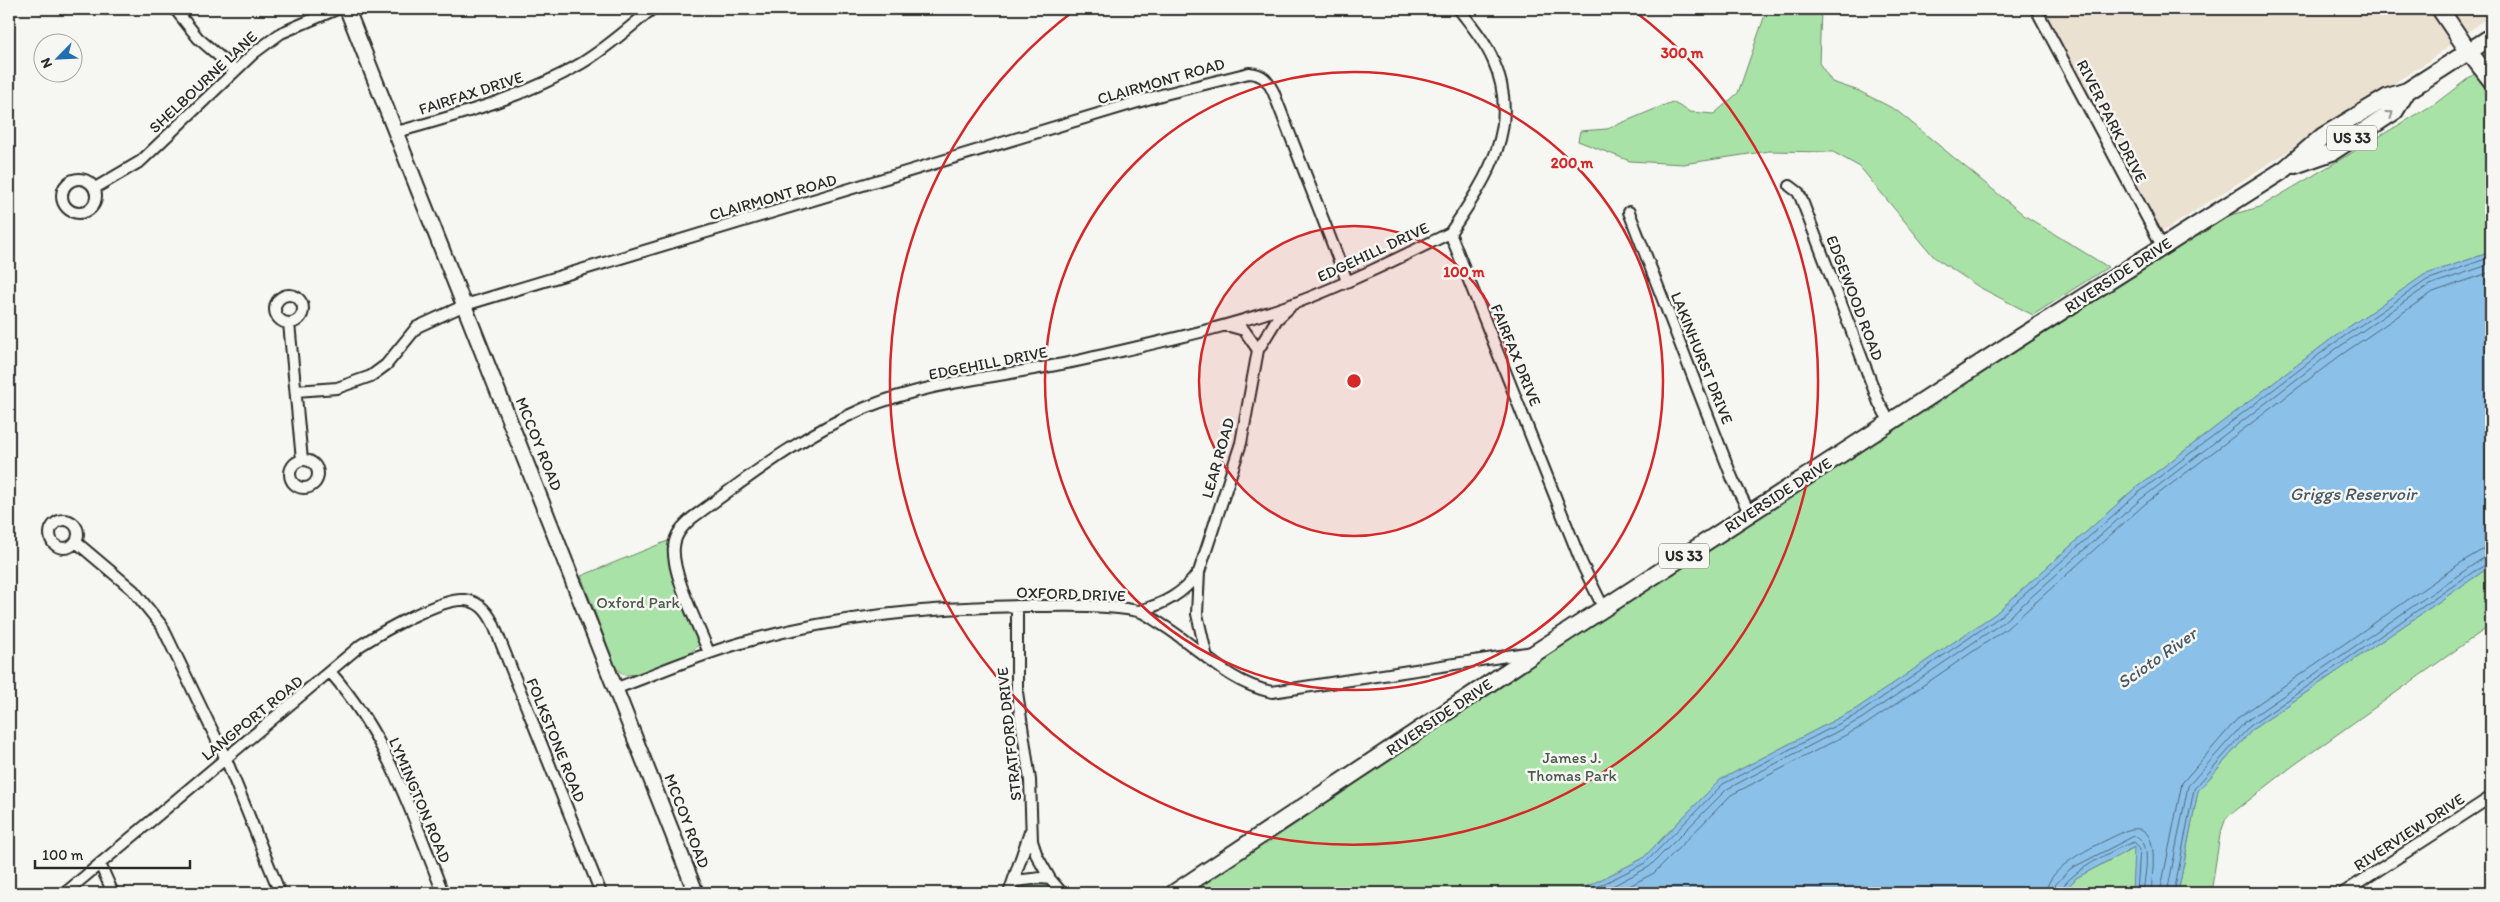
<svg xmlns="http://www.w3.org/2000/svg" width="2500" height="902" font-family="Itim,sans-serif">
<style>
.built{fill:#ebe1d1}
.green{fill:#a9e2a6;stroke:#6a8668}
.water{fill:#8bc1e9;stroke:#65859d}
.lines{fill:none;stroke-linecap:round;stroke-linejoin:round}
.shore{stroke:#516777;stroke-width:1}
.minor-casing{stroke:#2b2b2b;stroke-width:14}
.secondary-casing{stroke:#2b2b2b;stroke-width:18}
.primary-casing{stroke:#2b2b2b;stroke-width:20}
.minor{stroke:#f6f6f2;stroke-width:10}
.secondary{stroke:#f6f6f2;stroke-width:14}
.primary{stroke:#f6f6f2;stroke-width:16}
.oneway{stroke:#90908e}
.ring{fill:none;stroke:#d62828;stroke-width:2.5}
.labels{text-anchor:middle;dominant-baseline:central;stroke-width:5;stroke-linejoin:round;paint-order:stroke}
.shield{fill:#f6f6f2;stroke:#686867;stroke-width:1}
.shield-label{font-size:15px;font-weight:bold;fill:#2b2b2b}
.street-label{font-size:16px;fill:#2b2b2b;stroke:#f6f6f2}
.park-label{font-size:16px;fill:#4a594a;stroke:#f6f6f2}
.water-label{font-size:18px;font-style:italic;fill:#485864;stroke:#f6f6f2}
.centre{fill:#d62828;stroke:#f6f6f2;stroke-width:2.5}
.ring-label{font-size:15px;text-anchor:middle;font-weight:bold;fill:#d62828;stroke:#f6f6f2;stroke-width:5;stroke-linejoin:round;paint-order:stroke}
</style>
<rect width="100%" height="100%" fill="#f6f6f2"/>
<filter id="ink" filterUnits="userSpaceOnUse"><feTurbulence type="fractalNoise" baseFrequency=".02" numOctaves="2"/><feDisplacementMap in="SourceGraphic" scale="10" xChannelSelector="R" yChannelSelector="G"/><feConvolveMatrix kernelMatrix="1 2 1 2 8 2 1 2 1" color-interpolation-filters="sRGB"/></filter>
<g filter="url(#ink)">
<path class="built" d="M2036 9H2491V15L2426 63 2156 236Z"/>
<path class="green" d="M1767 9H1821L1819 63 1832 82 1859 91 1896 110 2025 216 2108 267 2033 315 1979 287 1934 257 1860 167 1833 152 1769 151 1683 164 1630 161 1578 141 1580 131 1607 129 1672 102 1690 112 1714 114 1738 93Z
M2491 61V252L2424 275 2330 340 2133 490 1995 614 1856 709 1720 780 1642 859 1574 893H1174L2197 224 2260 207 2436 103Z
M670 540V558L699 644C690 659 643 676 624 675L616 668 581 576Z
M2491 566V625L2294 765 2226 818 2220 835 2211 893H2178L2198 791 2253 729Z
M2135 847 2132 893H2063L2076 878Z
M1041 881 1049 884 1057 893H1014L1017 886Z"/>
<path class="water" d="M2491 252V566L2253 729 2198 791 2178 893H2132L2134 847 2076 878 2063 893H1574L1642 859 1720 780 1856 709 1995 614 2133 490 2330 340 2424 275Z"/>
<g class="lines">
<path class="shore" d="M1585 893 1645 863 1723 784 1858 714 1998 618 2137 494 2333 344 2427 280 2491 257
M1599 893 1649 867 1727 789 1861 719 2002 623 2141 499 2336 349 2429 285 2491 264
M1616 893 1654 873 1731 795 1865 725 2006 629 2145 504 2341 355 2433 292 2491 272
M2046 893C2047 864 2102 843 2125 831 2163 817 2152 873 2151 893
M2053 893 2055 885 2070 869 2134 836C2154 840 2144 878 2143 893
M2060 893C2062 876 2117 847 2134 842L2140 848 2137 893
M2160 893 2182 783 2239 717 2465 560 2482 550 2491 548
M2167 893 2188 786 2245 722 2470 567 2485 557 2491 556
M2174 893 2194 789 2250 726 2473 572 2491 562"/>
<defs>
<path id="minor" d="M175 9 198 38 235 70
M1459 9C1471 25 1485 41 1493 60 1523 127 1486 179 1450 233L1582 564 1604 609
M2036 9 2162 246
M397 132C461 114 525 97 582 63 607 48 630 27 652 9
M62 196a17 17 0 1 1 34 0a17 17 0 1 1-34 0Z
M1790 186 1798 192 1801 198 1879 403 1890 422
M95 188 141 161 254 53 281 33 337 9
M1629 212 1733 480 1750 514
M275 309a14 14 0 1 1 28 0a14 14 0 1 1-28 0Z
M289 323 302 460
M1258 350 1277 319 1290 307
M296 391 337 388 371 376 386 365 417 327 465 305 1161 95 1249 73C1263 74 1267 80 1273 91L1347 281
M290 474a14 14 0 1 1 28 0a14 14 0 1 1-28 0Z
M50 534a14 14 0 1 1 28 0a14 14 0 1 1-28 0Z
M76 542 133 590 162 626 226 759 280 893
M1017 606V692L1030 780 1032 841 1037 856 1050 879
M1139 611C1164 604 1183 594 1198 573
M709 653C699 626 671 574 674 547 675 534 683 526 692 518 747 478 802 435 865 408 935 379 1013 376 1086 359 1155 343 1226 328 1293 304 1346 284 1399 258 1450 233
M1207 658 1197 614 1199 572 1241 443 1258 350 1244 330 1226 325
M331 673C387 736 413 816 443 893
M617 688C658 673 698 655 741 643 834 616 931 607 1028 606 1060 606 1107 604 1138 611 1146 613 1154 620 1161 624 1201 648 1225 682 1272 692L1533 652
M100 864 113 893
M1015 881 1041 878 1050 879 1062 893
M65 893 361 645C382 632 440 598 464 600 479 601 487 611 493 623L601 893
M1009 893 1030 832
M2343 893 2491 797"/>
<path id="secondary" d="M347 9 696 893"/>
<path id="primary" d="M2440 9 2469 52 2491 80
M2295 165 2332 152 2395 111 2407 91
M1174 893 1538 651 2021 337 2285 169 2323 136 2388 97 2407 91 2491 37"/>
</defs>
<use href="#minor" class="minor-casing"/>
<use href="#secondary" class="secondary-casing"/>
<use href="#primary" class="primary-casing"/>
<use href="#minor" class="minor"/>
<use href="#secondary" class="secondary"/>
<use href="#primary" class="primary"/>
</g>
<defs><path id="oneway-chevron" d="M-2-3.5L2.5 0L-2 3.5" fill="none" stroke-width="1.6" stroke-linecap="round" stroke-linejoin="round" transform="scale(1.25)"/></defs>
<use class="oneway" href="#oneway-chevron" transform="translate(2390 114) rotate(-36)"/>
</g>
<circle cx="1354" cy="381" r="155" fill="#d62828" fill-opacity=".12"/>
<g class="ring">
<circle cx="1354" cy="381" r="155"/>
<circle cx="1354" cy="381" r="309"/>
<path d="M1633 10A464 464 0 1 1 1075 10"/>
</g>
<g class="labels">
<g class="shield">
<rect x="2327" y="125.5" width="50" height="25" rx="4"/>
<rect x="1659" y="543.5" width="50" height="25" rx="4"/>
</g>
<g class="shield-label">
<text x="2352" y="138">US 33</text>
<text x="1684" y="556">US 33</text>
</g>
<g class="street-label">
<text transform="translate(1161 81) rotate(-16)">CLAIRMONT ROAD</text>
<text transform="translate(203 82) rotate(-43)">SHELBOURNE LANE</text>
<text transform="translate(471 93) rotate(-18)">FAIRFAX DRIVE</text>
<text transform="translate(2112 121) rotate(63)">RIVER PARK DRIVE</text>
<text transform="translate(773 197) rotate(-16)">CLAIRMONT ROAD</text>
<text transform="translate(1373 252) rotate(-25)">EDGEHILL DRIVE</text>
<text transform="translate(2118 275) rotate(-33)">RIVERSIDE DRIVE</text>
<text transform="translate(1855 298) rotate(69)">EDGEWOOD ROAD</text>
<text transform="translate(1516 355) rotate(68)">FAIRFAX DRIVE</text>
<text transform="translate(1702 358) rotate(68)">LAKINHURST DRIVE</text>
<text transform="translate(988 363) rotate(-11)">EDGEHILL DRIVE</text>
<text transform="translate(539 444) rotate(68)">MCCOY ROAD</text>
<text transform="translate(1218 458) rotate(-74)">LEAR ROAD</text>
<text transform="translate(1778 495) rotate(-33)">RIVERSIDE DRIVE</text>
<text transform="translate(1071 594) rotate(2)">OXFORD DRIVE</text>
<text transform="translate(1439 717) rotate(-34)">RIVERSIDE DRIVE</text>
<text transform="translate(252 718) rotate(-39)">LANGPORT ROAD</text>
<text transform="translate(1009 734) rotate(-96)">STRATFORD DRIVE</text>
<text transform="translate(556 740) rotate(68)">FOLKSTONE ROAD</text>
<text transform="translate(420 800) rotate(67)">LYMINGTON ROAD</text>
<text transform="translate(687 821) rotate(69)">MCCOY ROAD</text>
<text transform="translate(2409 832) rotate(-33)">RIVERVIEW DRIVE</text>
</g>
<g class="park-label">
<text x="638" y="602">Oxford Park</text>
<text x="1572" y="757">James J.<tspan x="1572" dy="18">Thomas Park</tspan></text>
</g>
<g class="water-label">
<text x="2353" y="494">Griggs Reservoir</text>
<text transform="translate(2157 658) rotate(-35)">Scioto River</text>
</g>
</g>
<circle cx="1354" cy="381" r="8" class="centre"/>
<g class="ring-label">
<text x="1682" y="58">300 m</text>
<text x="1572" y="168">200 m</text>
<text x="1464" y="277">100 m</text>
</g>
<rect width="2500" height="902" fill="none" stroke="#f6f6f2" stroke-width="30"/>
<rect x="15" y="15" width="2470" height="872" fill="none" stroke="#2b2b2b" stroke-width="2" filter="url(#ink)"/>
<g transform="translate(58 58) rotate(246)"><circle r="24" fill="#f6f6f2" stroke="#a5a5a2"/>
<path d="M0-4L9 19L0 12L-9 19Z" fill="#1f6fb2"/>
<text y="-8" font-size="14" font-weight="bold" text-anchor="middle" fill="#2b2b2b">N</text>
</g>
<path d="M35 860v8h155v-8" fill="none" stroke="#2b2b2b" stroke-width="2.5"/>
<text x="42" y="860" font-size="15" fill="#2b2b2b" stroke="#f6f6f2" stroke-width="4" paint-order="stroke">100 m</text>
</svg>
